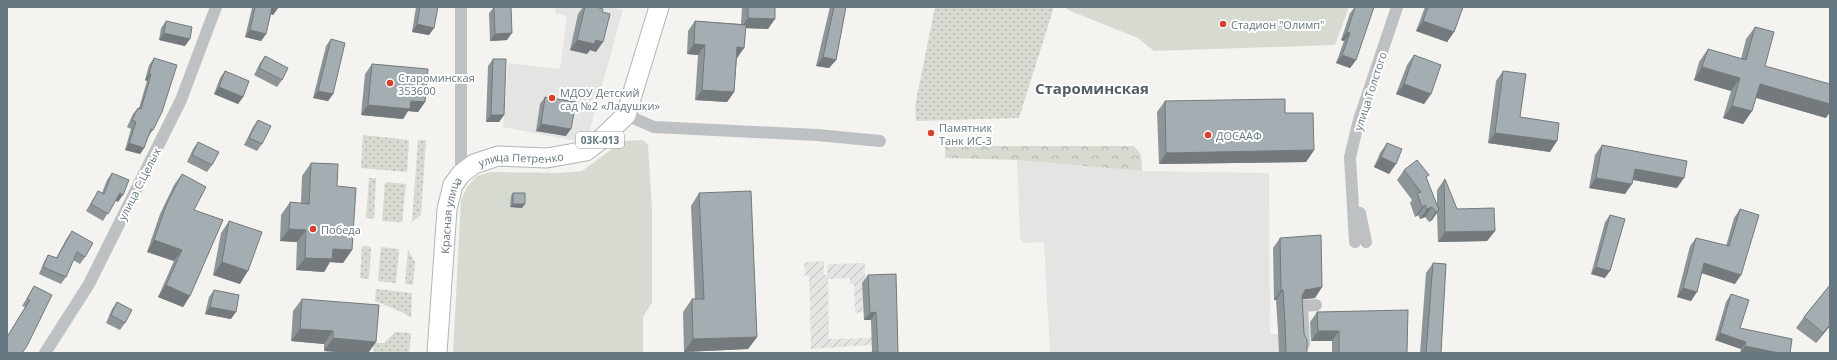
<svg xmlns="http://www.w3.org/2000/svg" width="1837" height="360" font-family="'Open Sans',sans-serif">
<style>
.built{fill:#e4e5e3}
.industrial{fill:url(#industrial-furrows)}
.grass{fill:url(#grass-dots)}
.forest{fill:url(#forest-crowns)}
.park{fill:#d6dad1}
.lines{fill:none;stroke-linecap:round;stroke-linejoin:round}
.primary-casing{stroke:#b0b5b8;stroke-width:21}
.street{stroke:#bdc1c4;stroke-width:12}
.primary{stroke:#fff;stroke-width:19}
.wall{fill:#8d9598}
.shaded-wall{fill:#73797c}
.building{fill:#a4adb1;stroke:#73797c}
.poi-dot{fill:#d7412c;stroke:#fff;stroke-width:1.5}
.labels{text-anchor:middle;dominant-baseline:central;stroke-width:4;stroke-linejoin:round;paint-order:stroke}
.shield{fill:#fff;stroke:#929fa5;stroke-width:1}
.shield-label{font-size:10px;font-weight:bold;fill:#64767f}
.poi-label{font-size:11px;fill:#64767f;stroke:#fff;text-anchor:start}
.street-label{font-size:11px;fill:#64767f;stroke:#fff}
.district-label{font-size:15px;font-weight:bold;fill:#525e65;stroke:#fff}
</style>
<defs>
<pattern id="industrial-furrows" width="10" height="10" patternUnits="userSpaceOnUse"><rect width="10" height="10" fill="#e4e5e3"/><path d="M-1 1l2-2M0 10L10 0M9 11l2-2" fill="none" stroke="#bcbebd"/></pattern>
<pattern id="grass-dots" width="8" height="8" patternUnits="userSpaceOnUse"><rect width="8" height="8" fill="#d6dad1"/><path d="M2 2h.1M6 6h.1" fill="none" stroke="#b1b5af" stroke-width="1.8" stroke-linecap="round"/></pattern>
<pattern id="forest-crowns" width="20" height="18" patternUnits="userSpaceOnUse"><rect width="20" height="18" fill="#d6dad1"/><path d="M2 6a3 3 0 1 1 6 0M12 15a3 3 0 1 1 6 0" fill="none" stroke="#b1b5af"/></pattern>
</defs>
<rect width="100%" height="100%" fill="#f4f3f0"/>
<path class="built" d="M556 7H609L623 10 586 143 503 127 508 63 560 69 567 16 555 13Z
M1017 160 1142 171 1269 173 1270 334H1279V353H1050L1044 242 1024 243 1020 239Z"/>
<path class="industrial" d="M824 261V275H827L828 264 865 263V283L862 284 863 312 855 313 854 284H850V278L828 279 829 339 872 338V345L811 349 809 276H805L804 262Z"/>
<path class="grass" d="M935 7H1054L1019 118 916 121 915 106Z
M363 135 409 140 407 172 361 168Z
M418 140H426L421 215 412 222Z
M369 178H376L374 219 366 218Z
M385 182 406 184 402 222 382 221Z
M362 246 371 247 369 279 360 278Z
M381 247 399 249 396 283 378 281Z
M408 249 415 262 413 285 405 284Z
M376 289 412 293 411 318 402 312 375 301Z
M395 332 411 333 409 353H374L373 343H384Z"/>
<path class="forest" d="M945 146H1134L1141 155 1142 171 1017 160 945 158Z"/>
<path class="park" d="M1065 7H1349L1335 45 1154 51 1138 38 1068 10Z
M643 140 648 145 652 210V303L643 317V353H453L461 200 467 187 477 176 490 172 558 173 582 171 623 141Z"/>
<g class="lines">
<defs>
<g id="primary">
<path id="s1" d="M437 353 447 209 453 185 461 174 474 164 498 156 547 158 586 151 599 141 626 115 659 7"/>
</g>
</defs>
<use href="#primary" class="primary-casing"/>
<path class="street" d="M461 7V174
M626 115 654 127 817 135 880 141
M1360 213 1366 242
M1355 242 1350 157 1359 120 1397 7
M1304 344 1302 306 1316 305
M45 353 89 284 181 100 216 7"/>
<use href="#primary" class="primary"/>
</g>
<path class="wall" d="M247 7H279L273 15 271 14 266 34 261 41 245 37 252 8Z
M416 7H438L434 28 429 35 412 32Z
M494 7H511L507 40 490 41 489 13Z
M583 7H596V52L590 50 587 54 570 50 578 14Z
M742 7H775L768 29 745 28 744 48 737 58 734 92 727 102 695 100 698 55 687 54 688 31 695 21 741 24Z
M830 7H846L836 60 829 68 816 66Z
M1355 7H1374L1356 60 1350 68 1336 63 1344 41 1341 40 1350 13Z
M1425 7H1463L1454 32 1447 42 1416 31Z
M166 21 185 46 159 40 161 28Z
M1755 27 1765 66 1826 118 1756 98 1752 111 1743 124 1723 118 1731 91 1694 80 1699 62 1708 49 1741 59 1746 39Z
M331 39 333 94 328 101 313 98 326 46Z
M1414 55 1431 94 1424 104 1396 94 1407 65Z
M265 56 282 80 277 87 254 75 260 63Z
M154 58 153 130 148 137 144 148 140 154 125 150 131 129 127 127 133 114 138 108H139L147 81 145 80 149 65Z
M493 59 504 115 499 122H486L488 66Z
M372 64 425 102 418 112 408 111 403 119 361 115 365 74Z
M225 71 243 97 238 104 214 94 220 78Z
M1503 71 1520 117 1550 152 1488 143 1496 81Z
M545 97 566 136 536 131 540 104Z
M1165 101 1285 113 1314 150 1306 162 1159 164 1157 112Z
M258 120 262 144 257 151 244 145 253 127Z
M198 142 212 165 207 172 187 162 193 149Z
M1387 143 1389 174 1374 167 1380 153Z
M1602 145 1677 188 1633 180 1625 194 1589 188 1595 155Z
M311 163 337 186 352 250 343 263 330 262 324 272 296 270 297 242 280 241 281 215 290 202 301 203 302 176Z
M1404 170 1426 179 1437 204V190L1444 180 1457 209 1495 231 1487 241 1438 242 1437 213 1432 220 1429 222 1425 217 1420 219 1418 215 1415 217 1410 203 1412 200 1397 180Z
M112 173 118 202 115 200 103 221 86 211 98 191 102 193 107 180Z
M182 174 194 210 190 296 183 307 158 297 174 261 147 252 160 214 174 185Z
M513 193 522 208 510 207 511 196Z
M699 193 757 337 748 349 684 352 683 312 692 299H695L691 206Z
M1740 209 1735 284 1702 273 1691 301 1677 297 1690 246 1696 238 1726 246 1734 218Z
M1610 215 1605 278 1591 274 1605 222Z
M229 221 240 284 213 275 221 233Z
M72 231 85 257 80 264 73 260 66 277 61 284 39 274 44 262 48 255 56 258 67 238Z
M1280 238 1322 287 1315 298 1302 299 1304 334 1307 353H1279L1278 331 1276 300H1274L1273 248Z
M1433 263 1441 353H1420L1426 273Z
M868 275 898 353 872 352 871 320H864L862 283Z
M1830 285V326L1816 343 1796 328 1804 317Z
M34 286 22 353H7V337L25 307 22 306 30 293Z
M214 290 231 319 205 314 209 297Z
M1731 294 1740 328 1790 353H1740L1741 349 1715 340 1726 302Z
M302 299 376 342 368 353H350L324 351V344L291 341 293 311Z
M117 302 125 323 120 330 106 323 112 309Z
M1317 312 1407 353H1332V341H1311L1310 322Z"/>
<path class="shaded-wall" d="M272 7 278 8 273 15 268 13Z
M748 18 775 19 768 29 741 28Z
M1423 21 1454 32 1447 42 1416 31Z
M417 24 434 28 429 35 412 32Z
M250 30 266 34 261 41 245 37Z
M1347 32 1350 33 1344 41 1341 40Z
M164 33 190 39 185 46 159 40Z
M512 33 507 40 490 41 495 34Z
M577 40H596L603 42 596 52 590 50 587 54 570 50Z
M694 44 705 45 698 55 687 54Z
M737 47 744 48 737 58 730 57Z
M1342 55 1356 60 1350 68 1336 63Z
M823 57 836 60 829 68 816 66Z
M1702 67 1740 78 1731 91 1694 80Z
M149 73 151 74 147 81 145 80Z
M1404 84 1431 94 1424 104 1396 94Z
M1760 84 1830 104V112L1826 118 1751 96Z
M219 87 243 97 238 104 214 94Z
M702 90 734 92 727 102 695 100Z
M318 91 333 94 328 101 313 98Z
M411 101 425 102 418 112 408 111 403 119 361 115 368 105Z
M1732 106 1752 111 1743 124 1723 118Z
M491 115H504L499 122H486Z
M541 124 571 129 566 136 536 131Z
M1495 133 1557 141 1550 152 1488 143Z
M129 143 144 148 140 154 125 150Z
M1314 150 1306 162 1159 164 1166 153Z
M1381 157 1396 164 1389 174 1374 167Z
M1635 169 1684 178 1677 188 1628 179Z
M1596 178 1632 184 1625 194 1589 188Z
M120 193 123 195 118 202 115 200Z
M513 204H525L522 208 510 207Z
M1425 205 1418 215 1415 217 1422 207Z
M1432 207 1425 217 1420 219 1427 209Z
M1439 210 1432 220 1429 222 1436 212Z
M289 229 306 230 297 242 280 241Z
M1495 231 1487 241 1438 242 1445 232Z
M154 240 182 250 174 261 147 252Z
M333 249 352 250 343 263 330 262 324 272 296 270 305 258Z
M222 262 248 271 240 284 213 275Z
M1704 263 1741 275 1735 284 1698 272Z
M1596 267 1610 271 1605 278 1591 274Z
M166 285 190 296 183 307 158 297Z
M1322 287 1315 298 1298 300 1305 290Z
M1683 288 1697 292 1691 301 1677 297Z
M1281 290H1283L1276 300H1274Z
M210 307 236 312 231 319 205 314Z
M876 312 871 320H864L870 313Z
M1830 325V326L1816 343 1823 333Z
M300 329 333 331 324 344 291 341Z
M1318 331H1339L1332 341H1311Z
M1720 333 1746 342 1741 349 1715 340Z
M757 337 748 349 684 352 693 339Z
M333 338 376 342 368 353H350L324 351Z
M1745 346 1779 353H1740Z"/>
<path class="building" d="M255 7H272L266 34 250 30Z
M420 7H438L434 28 417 24Z
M494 7H511L512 33 495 34Z
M585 7H596L603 9 602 12 610 14 603 42 596 40 594 44 577 40Z
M748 7H775V19L748 18Z
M834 7H846L836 60 823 57Z
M1355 7H1374L1356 60 1342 55 1350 33 1347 32Z
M1428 7H1463L1454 32 1423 21Z
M166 21 192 27 190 39 164 33Z
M695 21 746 25 744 48 737 47 734 92 702 90 705 45 694 44Z
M1755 27 1774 32 1765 66 1830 84V104L1760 84 1752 111 1732 106 1740 78 1702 67 1708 49 1746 60Z
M331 39 345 43 333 94 318 91Z
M1414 55 1441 65 1431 94 1404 84Z
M265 56 288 68 282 80 259 68Z
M154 58 177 65 162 112 153 130 151 129 144 148 129 143 136 122 132 120 138 108 141 109 151 74 149 73Z
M493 59H506L504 115H491Z
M372 64 428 69 425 102 411 101 410 109 368 105Z
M225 71 249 81 243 97 219 87Z
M1503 71 1526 74 1520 117 1559 123 1557 141 1495 133Z
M545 97 576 102 571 129 541 124Z
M1285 99V113H1313L1314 150 1166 153 1165 101Z
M258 120 271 126 262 144 249 138Z
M198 142 219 152 212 165 192 155Z
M1387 143 1402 149 1396 164 1381 157Z
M1602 145 1687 161 1684 178 1635 169 1632 184 1596 178Z
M1417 160 1429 175 1426 177 1439 210 1436 212 1432 207 1427 209 1425 205 1422 207 1417 193 1421 192 1404 170Z
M311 163 338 164 337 186 356 188 352 250 333 249 332 259 305 258 306 230 289 229 290 202 309 204Z
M112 173 129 180 123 195 120 193 108 214 91 204 98 191 104 194Z
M182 174 206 187 194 210 223 220 190 296 166 285 182 250 154 240 167 203Z
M1445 179 1457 209 1494 208 1495 231 1445 232 1444 180Z
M751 191 757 337 693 339 692 299H704L699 193Z
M513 193H525V204H513Z
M1740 209 1759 215 1741 275 1704 263 1697 292 1683 288 1696 238 1729 246Z
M1610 215 1625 219 1610 271 1596 267Z
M229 221 262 232 248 271 222 262Z
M72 231 93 243 85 257 77 252 66 277 43 267 48 255 57 258Z
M1321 235 1322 287 1305 290 1302 296 1304 334 1307 340V353H1286L1285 321 1283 290H1281L1280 238Z
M1433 263 1446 264 1441 353H1426Z
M896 274 898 353H859L878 352 876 312 870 313 868 275Z
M1830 285V325L1823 333 1804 317Z
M34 286 52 295 27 346 22 353H7V337L30 300 27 299Z
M214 290 239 295 236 312 210 307Z
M1731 294 1749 300 1740 328 1792 339 1790 353H1779L1745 346 1746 342 1720 333Z
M302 299 379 305 376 342 333 338V331L300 329Z
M117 302 132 310 125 323 111 315Z
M1408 310 1407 353H1339V331H1318L1317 312Z"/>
<g class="poi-dot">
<circle cx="1223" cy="24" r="4"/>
<circle cx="390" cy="83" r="4"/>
<circle cx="552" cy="98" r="4"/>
<circle cx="931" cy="133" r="4"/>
<circle cx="1208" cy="135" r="4"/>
<circle cx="313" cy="229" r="4"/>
</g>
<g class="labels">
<rect class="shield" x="576" y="132" width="48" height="16" rx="3"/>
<g class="shield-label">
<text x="600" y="140">03К-013</text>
</g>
<g class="poi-label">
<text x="1231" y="24">Стадион "Олимп"</text>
<text x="398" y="77">Староминская<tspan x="398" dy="13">353600</tspan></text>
<text x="560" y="92">МДОУ Детский<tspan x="560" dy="13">сад №2 «Ладушки»</tspan></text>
<text x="939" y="127">Памятник<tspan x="939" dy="13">Танк ИС-3</tspan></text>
<text x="1216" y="135">ДОСААФ</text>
<text x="321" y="229">Победа</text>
</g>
<g class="street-label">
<text transform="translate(1370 91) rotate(-72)">улица Толстого</text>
<text stroke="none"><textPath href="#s1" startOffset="247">улица Петренко</textPath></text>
<text transform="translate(139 184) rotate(-63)">улица С.Целых</text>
<text stroke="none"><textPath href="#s1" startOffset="139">Красная улица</textPath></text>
</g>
<g class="district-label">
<text x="1092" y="88">Староминская</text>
</g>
</g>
<rect width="1837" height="360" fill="none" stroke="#64767f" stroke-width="16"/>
</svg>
